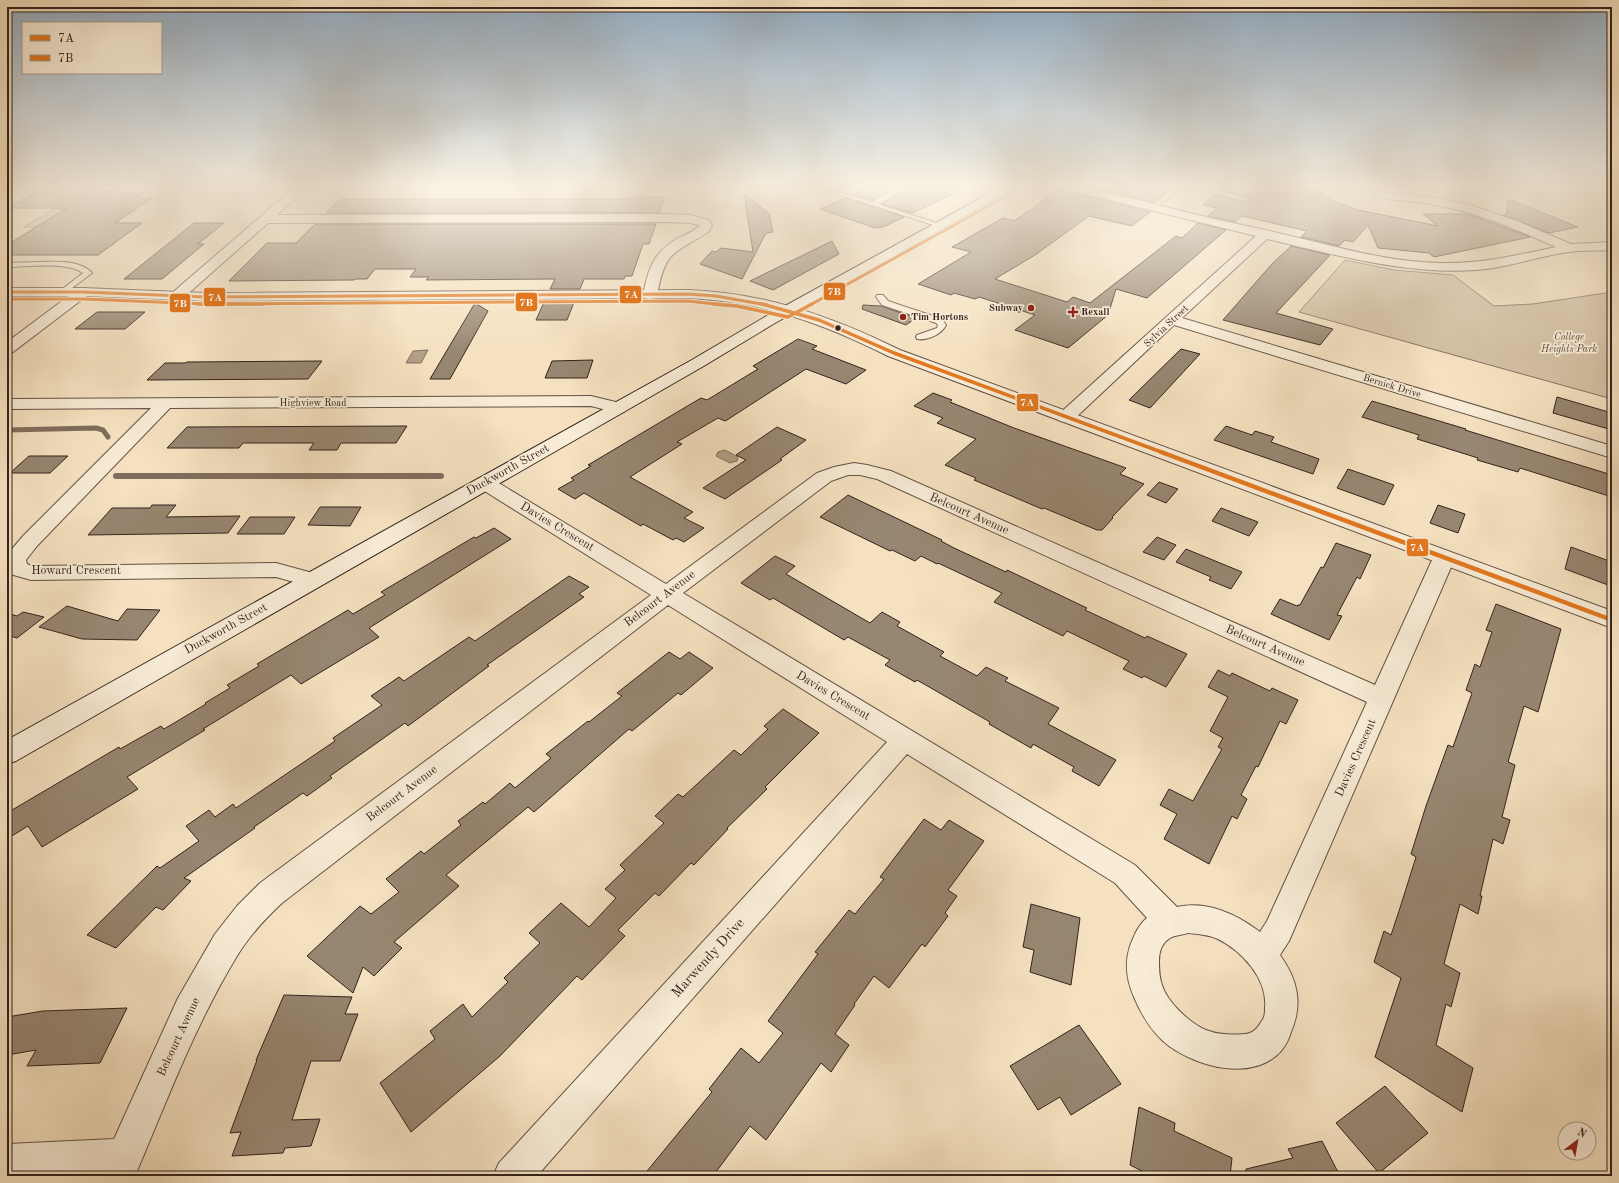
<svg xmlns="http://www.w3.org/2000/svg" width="1619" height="1183" font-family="'Old Standard TT',serif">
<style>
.green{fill:#d4c1a4;stroke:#837260}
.water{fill:#b3a088;stroke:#7f6e5d}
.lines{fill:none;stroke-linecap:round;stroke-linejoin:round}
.stream-far1{stroke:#7f6e5d;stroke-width:5}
.stream{stroke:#7f6e5d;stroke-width:6}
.building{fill:#978671;stroke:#32231c}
.service-casing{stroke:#635245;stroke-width:2}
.minor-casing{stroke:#635245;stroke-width:2}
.tertiary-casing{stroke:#635245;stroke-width:2}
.secondary-casing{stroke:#32231c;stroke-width:2}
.service{fill:#f8ecd6;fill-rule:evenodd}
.minor{fill:#f8ecd6;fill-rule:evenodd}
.tertiary{fill:#f8ecd6;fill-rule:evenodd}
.secondary{fill:#f8ecd6;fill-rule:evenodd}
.bus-1-far2-casing{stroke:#f8ecd6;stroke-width:5}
.bus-1-far1-casing{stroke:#f8ecd6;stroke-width:5.5}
.bus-1-casing{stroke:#f8ecd6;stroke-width:8}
.bus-2-far1-casing{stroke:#f8ecd6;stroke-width:5}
.bus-2-casing{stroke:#f8ecd6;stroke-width:5.5}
.bus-1-far2{stroke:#e27820;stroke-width:3}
.bus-1-far1{stroke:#e27820;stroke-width:3.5}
.bus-1{stroke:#e27820;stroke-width:4.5}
.bus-2-far1{stroke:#e27820;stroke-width:3}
.bus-2{stroke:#e27820;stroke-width:3.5}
.poi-dot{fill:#8f2418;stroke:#f8ecd6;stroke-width:1.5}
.bus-dot{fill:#32231c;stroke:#f8ecd6;stroke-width:1.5}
.labels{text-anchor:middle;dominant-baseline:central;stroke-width:3.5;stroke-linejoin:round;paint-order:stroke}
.far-poi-label{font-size:10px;font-weight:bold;fill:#32231c;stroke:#f8ecd6;text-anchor:start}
.far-street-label{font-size:10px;fill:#32231c;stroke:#f8ecd6}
.far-park-label{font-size:10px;font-style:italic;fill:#5a4a3e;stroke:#f8ecd6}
.street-label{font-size:12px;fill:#32231c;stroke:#f8ecd6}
.near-street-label{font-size:14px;fill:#32231c;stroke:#f8ecd6}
.line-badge{stroke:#f8ecd6;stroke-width:1.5}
.badge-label{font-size:11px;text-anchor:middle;font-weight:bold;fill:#fff}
</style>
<rect width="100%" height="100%" fill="#f5e1c0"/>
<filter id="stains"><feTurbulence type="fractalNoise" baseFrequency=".005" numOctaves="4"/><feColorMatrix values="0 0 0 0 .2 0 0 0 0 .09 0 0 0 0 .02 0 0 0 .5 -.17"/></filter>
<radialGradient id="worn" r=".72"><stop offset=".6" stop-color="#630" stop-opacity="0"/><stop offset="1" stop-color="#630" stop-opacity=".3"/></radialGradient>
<path class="green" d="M53 209H76L48 227H24Z
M1345 260 1394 270 1453 275 1494 306 1533 304 1612 292V399L1299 312Z"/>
<path class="water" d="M428 350 421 363H406L413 351Z
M725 450 738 457 737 461 730 463 716 456 718 452Z"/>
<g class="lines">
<path class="stream-far1" d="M7 430 96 428 103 430 108 437"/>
<path class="stream" d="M116 476H441"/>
</g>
<path class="building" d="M868 187H897L872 200 853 195Z
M909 187H968L912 213 882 204Z
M1059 187H1062L1065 190 1150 212 1132 226 1089 216 1035 255 995 279 1067 302 1073 297 1090 303 1176 236 1182 238 1198 223 1226 230 1147 298 1116 289 1108 315 1068 348 1015 330 1035 315 979 297 975 299 954 293 951 295 918 284 971 252 952 247 1003 218 1014 221 1058 191Z
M1089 187H1157L1170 190 1153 202Z
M1225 187H1321V193L1333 201 1358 210 1438 226 1423 214H1468L1530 237 1434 257 1429 253 1378 248 1368 225 1353 242 1345 240 1339 246 1301 237 1307 231 1242 216 1235 222 1208 216 1217 208 1203 205 1215 195 1246 202 1250 199 1249 198 1221 190Z
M123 191 121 193H144L136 198H152L115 223H142L98 255H7V245L67 208H7L37 192Z
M744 193 769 214 773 232 766 233 742 279 700 264 712 251 716 252 721 248 753 252Z
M632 196 665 197 659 213H326L341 199H630Z
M846 198 904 217 883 227 875 228 820 209Z
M1508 199 1578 227 1549 233 1503 215H1506Z
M194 223H224L198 244H204L162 279H124Z
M315 224H656L649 244H643L632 276H625L624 279H584L580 289H550L555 279 426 280 429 277H410L416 269H375L367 279H355L354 280 229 281 267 243H296Z
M832 241 839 254 773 290 750 281Z
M1291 246 1330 255 1276 313 1333 329 1320 345 1223 320 1271 265Z
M545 300H575L567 320H536Z
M475 303 488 311 450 379H430Z
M863 305 881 306 916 318 906 325 862 309Z
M97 312H145L125 329H75Z
M798 339 817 346 812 349 866 370 846 384 806 369 727 420 725 421 718 418 677 442 682 444 630 477 693 512 684 518 704 528 684 542 676 538 673 540 643 524 641 526 584 493 575 499 558 489 574 480 571 478 591 466 588 465 701 398 707 400 758 369 753 366Z
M1181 349 1200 354 1150 408 1129 400Z
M593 360 587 378H545L552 361Z
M322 361 308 379 147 380 165 363H185L187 362Z
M933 393 952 400 950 402 1014 428 1126 468 1120 474 1144 484 1112 517 1113 518 1102 530H1097L1044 508 1042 509 974 480 976 478 945 465 976 439 937 423 943 418 914 406Z
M1557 397 1612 413V430L1553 413Z
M1372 401 1466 429 1465 430 1612 475V497L1520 468 1518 472 1477 460 1478 458 1417 439 1419 435 1362 417Z
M407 426 396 443H341L337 450H309L314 443H243L239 448H167L187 427Z
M1226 426 1252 435 1255 431 1274 437 1271 442 1319 459 1313 474 1214 440Z
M777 427 806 440 780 459 782 460 725 499 703 488 746 460 736 455Z
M29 456H68L50 473H10Z
M1348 469 1394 485 1384 505 1337 488Z
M1159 482 1178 489 1166 503 1147 495Z
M848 495 942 540 941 541 954 548 1006 572 1007 570 1087 608 1085 610 1145 638 1147 636 1187 654 1166 687 1144 676 1142 678 1123 669 1129 661 1067 631 1063 636 994 602 1002 593 938 563 937 564 921 556 915 561 892 550 890 551 820 517Z
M152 505H176L166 517 240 516 228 533 88 535 112 508H150Z
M1438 505 1465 514 1458 533 1430 523Z
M320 507H361L350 526 308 525Z
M1221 508 1258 522 1249 536 1212 521Z
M250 517H295L284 534H237Z
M494 528 511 539 369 628 379 637 301 684 291 675 203 729 205 730 127 777 138 789 42 847 28 826 7 839V813L119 747 120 749 161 726 164 729 206 704 205 703 230 688 227 685 259 666 257 664 348 610 353 614 385 595 381 592 474 537 476 538Z
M1157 537 1176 545 1164 560 1143 552Z
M1336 543 1371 555 1360 579 1357 577 1337 615 1342 616 1329 640 1271 614 1280 599 1297 606 1298 605H1300L1321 567 1323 568Z
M1571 547 1612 562V570L1608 585 1565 569Z
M1186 549 1242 572 1231 589 1209 580 1211 577 1176 562Z
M775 556 795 566 786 574 870 623 882 612 900 622 897 626 944 652 940 656 977 676 986 667 1008 678 1005 681 1059 708 1048 724 1116 760 1099 786 1072 771 1074 767 1033 744 1031 748 989 724 990 722 917 680 915 682 885 665 890 660 848 637 844 640 773 598 770 600 741 583Z
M569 576 589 587 579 594 584 597 487 665 489 666 408 726 405 723 330 776 332 778 307 796 303 793 254 827 255 828 184 878 191 881 163 910 156 907 116 948 87 935 157 866 160 868 199 841 186 826 209 810 215 817 233 804 236 808 335 741 333 738 382 705 371 696 399 677 404 681 469 637 475 641Z
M1496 604 1561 629 1538 712 1524 706 1508 762 1515 765 1502 817 1510 820 1503 844 1493 839 1480 896H1482L1478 914 1460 904 1444 964 1460 973 1451 1007 1446 1004 1436 1045 1473 1068 1462 1112 1375 1057 1401 978 1374 962 1384 931 1391 935 1399 911 1416 857 1411 854 1426 806 1448 745 1453 747 1472 693 1466 690 1475 664 1480 667 1492 632 1486 630Z
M67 606 118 621 127 609 160 610 137 640 82 639 39 627Z
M23 612 44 617 17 638 7 635V613L17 616Z
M669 652 680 659 689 652 713 668 681 695 678 693 632 731 629 729 534 812 528 807 446 875 459 886 394 942 402 948 374 976 363 967 353 993 307 956 360 906 371 914 399 892 386 879 421 851 424 854 461 825 458 821 483 802 485 804 510 783 515 788 551 758 546 754 588 721 589 722 622 696 617 693Z
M1218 670 1230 676 1232 673 1270 691 1272 688 1298 700 1286 724 1280 721 1258 767 1256 766 1241 795 1247 799 1237 819 1232 816 1209 864 1164 839 1177 814 1160 805 1169 789 1193 801 1222 749 1218 747 1223 738 1210 731 1228 697 1208 687Z
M783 709 819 733 765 787 767 789 727 828 728 829 694 865 691 863 659 896 655 893 618 930 625 936 582 980 577 976 500 1056 411 1132 380 1083 435 1039 430 1031 463 1004 472 1017 508 982 504 978 540 943 529 933 561 903 589 927 616 898 605 889 625 870 620 865 664 823 655 816 678 794 683 797 734 750 741 755 768 729 764 726Z
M924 819 941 830 949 820 984 841 948 890 957 896 945 913 948 916 925 947 922 944 889 988 874 976 854 1004 855 1005 835 1034 849 1045 831 1072 821 1063 766 1140 750 1126 713 1176H643L712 1092 709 1089 741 1048 759 1063 783 1033 768 1021 818 954 815 952 849 910 855 914 884 879 880 877Z
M1031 904 1080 918 1071 985 1030 972 1034 950 1023 947Z
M284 995 352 997 345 1014H358L340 1061H311L292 1120 320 1119 311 1146 285 1148 283 1153 232 1156 241 1132 230 1133 257 1060H256Z
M127 1008 100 1063 27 1066 36 1050 7 1055V1017L43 1011Z
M1079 1025 1121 1084 1071 1115 1060 1097 1038 1110 1010 1066Z
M1385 1086 1428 1133 1379 1173 1336 1123Z
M1139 1107 1175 1123 1174 1131 1232 1158 1230 1176H1152L1130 1165Z
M1322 1141 1340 1176H1246V1169L1293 1158 1288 1149Z"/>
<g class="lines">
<defs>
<path id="service" d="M900 187H908L878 204 943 225V227H939L826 190 831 189 872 202Z
M1176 187H1183L1155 208H1151V206Z
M1191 187H1202L1249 199 1246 201Z
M1599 187H1612V191L1600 188Z
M38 262C55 262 79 259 92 273L64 294H61V290L83 273C66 261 27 267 7 267V263Z
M877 295H883L888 301 942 319 946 325C942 334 927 341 917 339L916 337 917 335 937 328 938 325 936 323 882 305 876 297Z"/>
<path id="minor" d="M295 187H308L277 215 668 214 691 215 709 220 712 226 708 232C673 255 666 249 657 295L655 298 650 299 645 298 643 295C648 268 654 252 678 238 685 235 695 231 700 225L690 223 668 222 268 223 182 299 177 300 172 299 170 296 172 293Z
M1063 187H1083C1144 201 1205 218 1266 230 1324 243 1382 262 1442 263 1481 264 1518 255 1556 247 1520 231 1484 215 1445 207 1424 202 1402 201 1381 198L1377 197 1375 195 1377 193 1381 192 1436 198 1473 206 1517 221 1571 244 1612 242V250C1598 251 1583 250 1569 252 1538 256 1508 268 1477 270 1406 275 1336 255 1267 239L1182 318 1612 446V458L1174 325 1072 421 1066 422 1060 421 1057 417 1060 413 1256 236 1065 189Z
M83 288 88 289 90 292 88 295 13 352 7 354V342L78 289Z
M591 396 624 404 627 408 624 412 618 413 591 406 170 408 37 546 26 560 27 564 32 566 276 563 320 575 323 580 320 585 312 587 276 577 31 580 10 574 7 568V555L23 536 151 408 7 409V399Z
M854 463 867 465 891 471 1375 685 1433 558 1437 553 1444 551 1451 553 1455 558 1289 941 1280 955C1298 980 1303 1004 1291 1032 1289 1039 1286 1045 1281 1051 1253 1082 1198 1067 1169 1046 1152 1033 1142 1016 1134 997 1127 981 1124 964 1130 946 1134 936 1138 925 1147 918L1115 883 907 754 537 1176H493L499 1163 887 742 668 605 282 903C265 919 249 936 237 956 195 1025 166 1103 135 1176H7V1144L114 1139 178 998 215 934 237 906 260 883 651 595 478 487 475 483 478 479 485 477 492 479 666 584 817 473 834 467ZM848 475H860L877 479 1367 702 1267 921 1260 932C1237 914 1206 900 1177 907L1135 865 683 593 831 481ZM1188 933C1198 934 1209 935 1218 939 1242 951 1268 979 1265 1008 1265 1013 1265 1017 1261 1022 1258 1028 1252 1034 1245 1034 1233 1035 1220 1035 1209 1031 1192 1026 1167 1002 1162 985 1159 977 1159 969 1159 961 1159 951 1162 943 1170 938 1175 935 1182 935 1188 933Z"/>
<path id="tertiary" d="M7 288H83L206 293 688 290C765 293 831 316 900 350L1612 611V628L888 356C822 323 763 302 688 298L206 301 83 296H7Z"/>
<path id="secondary" d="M1001 187H1015L1013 189 775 323 702 367 16 761 7 764V740L690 361 765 317Z"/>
</defs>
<use href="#service" class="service-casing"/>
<use href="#minor" class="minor-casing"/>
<use href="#tertiary" class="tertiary-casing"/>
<use href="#secondary" class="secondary-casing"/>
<use href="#service" class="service"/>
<use href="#minor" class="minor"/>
<use href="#tertiary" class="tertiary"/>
<use href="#secondary" class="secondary"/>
<defs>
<path id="bus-1-far2" d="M7 292H83L206 297 688 294 716 296 767 305"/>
<path id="bus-1-far1" d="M762 304 819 320 894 353 1164 453"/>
<path id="bus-1" d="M1161 452 1612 620"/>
<path id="bus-2-far1" d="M7 299H83L206 304 688 301 724 305
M810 305 1012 193"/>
<path id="bus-2" d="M197 304H263
M714 304 737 306 788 317 812 304"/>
</defs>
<use href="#bus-1-far2" class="bus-1-far2-casing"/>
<use href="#bus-1-far1" class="bus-1-far1-casing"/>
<use href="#bus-1" class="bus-1-casing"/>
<use href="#bus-2-far1" class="bus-2-far1-casing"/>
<use href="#bus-2" class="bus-2-casing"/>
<use href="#bus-1-far2" class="bus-1-far2"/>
<use href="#bus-1-far1" class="bus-1-far1"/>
<use href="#bus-1" class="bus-1"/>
<use href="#bus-2-far1" class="bus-2-far1"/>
<use href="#bus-2" class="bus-2"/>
</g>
<linearGradient id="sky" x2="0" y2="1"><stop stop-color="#93acc2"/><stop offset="0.53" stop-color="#faf2e3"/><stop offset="1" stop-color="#faf2e3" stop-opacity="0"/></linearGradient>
<rect width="1619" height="353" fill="url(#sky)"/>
<g class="poi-dot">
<circle cx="1031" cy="308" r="4"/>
<path d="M1071 306h4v4h4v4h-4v4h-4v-4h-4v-4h4z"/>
<circle cx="903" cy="317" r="4"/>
</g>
<circle class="bus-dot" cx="838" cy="328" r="3.5"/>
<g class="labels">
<g class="far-poi-label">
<text x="1023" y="308" text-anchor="end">Subway</text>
<text x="1081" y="312">Rexall</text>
<text x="911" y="317">Tim Hortons</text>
</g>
<g class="far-street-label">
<text transform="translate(1166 326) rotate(-43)">Sylvia Street</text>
<text transform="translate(1392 386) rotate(17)">Bernick Drive</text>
<text x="313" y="403">Highview Road</text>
</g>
<g class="far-park-label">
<text x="1569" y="337">College<tspan x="1569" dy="12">Heights Park</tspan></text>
</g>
<g class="street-label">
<text transform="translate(508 470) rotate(-29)">Duckworth Street</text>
<text transform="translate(969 514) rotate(24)">Belcourt Avenue</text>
<text transform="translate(557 527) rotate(31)">Davies Crescent</text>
<text x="76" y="571">Howard Crescent</text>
<text transform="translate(660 599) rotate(-37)">Belcourt Avenue</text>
<text transform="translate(226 629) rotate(-29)">Duckworth Street</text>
<text transform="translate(1265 646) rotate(24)">Belcourt Avenue</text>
<text transform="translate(833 696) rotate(31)">Davies Crescent</text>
<text transform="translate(1356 758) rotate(-66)">Davies Crescent</text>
<text transform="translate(402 794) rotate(-37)">Belcourt Avenue</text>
<text transform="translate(179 1037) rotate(-65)">Belcourt Avenue</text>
</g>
<g class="near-street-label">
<text transform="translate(708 958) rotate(-48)">Marwendy Drive</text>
</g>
</g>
<g class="line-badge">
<rect x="823" y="282" width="23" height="19" rx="4" fill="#e27820"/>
<rect x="619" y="285" width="23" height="19" rx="4" fill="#e27820"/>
<rect x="203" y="287" width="23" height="20" rx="4" fill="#e27820"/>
<rect x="515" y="292" width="23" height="20" rx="4" fill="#e27820"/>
<rect x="169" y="293" width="22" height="20" rx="4" fill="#e27820"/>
<rect x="1016" y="393" width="23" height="19" rx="4" fill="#e27820"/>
<rect x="1406" y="538" width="23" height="19" rx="4" fill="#e27820"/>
</g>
<g class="badge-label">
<text x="834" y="295">7B</text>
<text x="631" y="298">7A</text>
<text x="215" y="301">7A</text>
<text x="526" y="306">7B</text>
<text x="180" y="307">7B</text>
<text x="1027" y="406">7A</text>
<text x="1417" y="551">7A</text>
</g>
<rect width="1619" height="1183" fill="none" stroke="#f5e1c0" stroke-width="24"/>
<rect x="8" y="8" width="1603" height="1167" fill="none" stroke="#32231c" stroke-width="2"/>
<rect x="12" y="12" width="1595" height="1159" fill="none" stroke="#32231c"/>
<rect x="22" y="22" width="140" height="52" fill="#f8ecd6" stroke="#a99c8c"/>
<rect x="30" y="35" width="20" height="6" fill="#e27820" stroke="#a99c8c"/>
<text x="58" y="42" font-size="12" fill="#32231c">7A</text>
<rect x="30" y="55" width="20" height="6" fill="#e27820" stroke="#a99c8c"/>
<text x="58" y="62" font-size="12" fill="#32231c">7B</text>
<g transform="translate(1577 1141) rotate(31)"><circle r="19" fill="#f8ecd6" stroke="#a99c8c"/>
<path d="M0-3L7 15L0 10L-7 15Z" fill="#8f2418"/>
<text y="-6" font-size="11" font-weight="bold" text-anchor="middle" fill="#32231c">N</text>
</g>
<rect width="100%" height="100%" filter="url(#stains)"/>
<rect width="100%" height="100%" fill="url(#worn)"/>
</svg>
